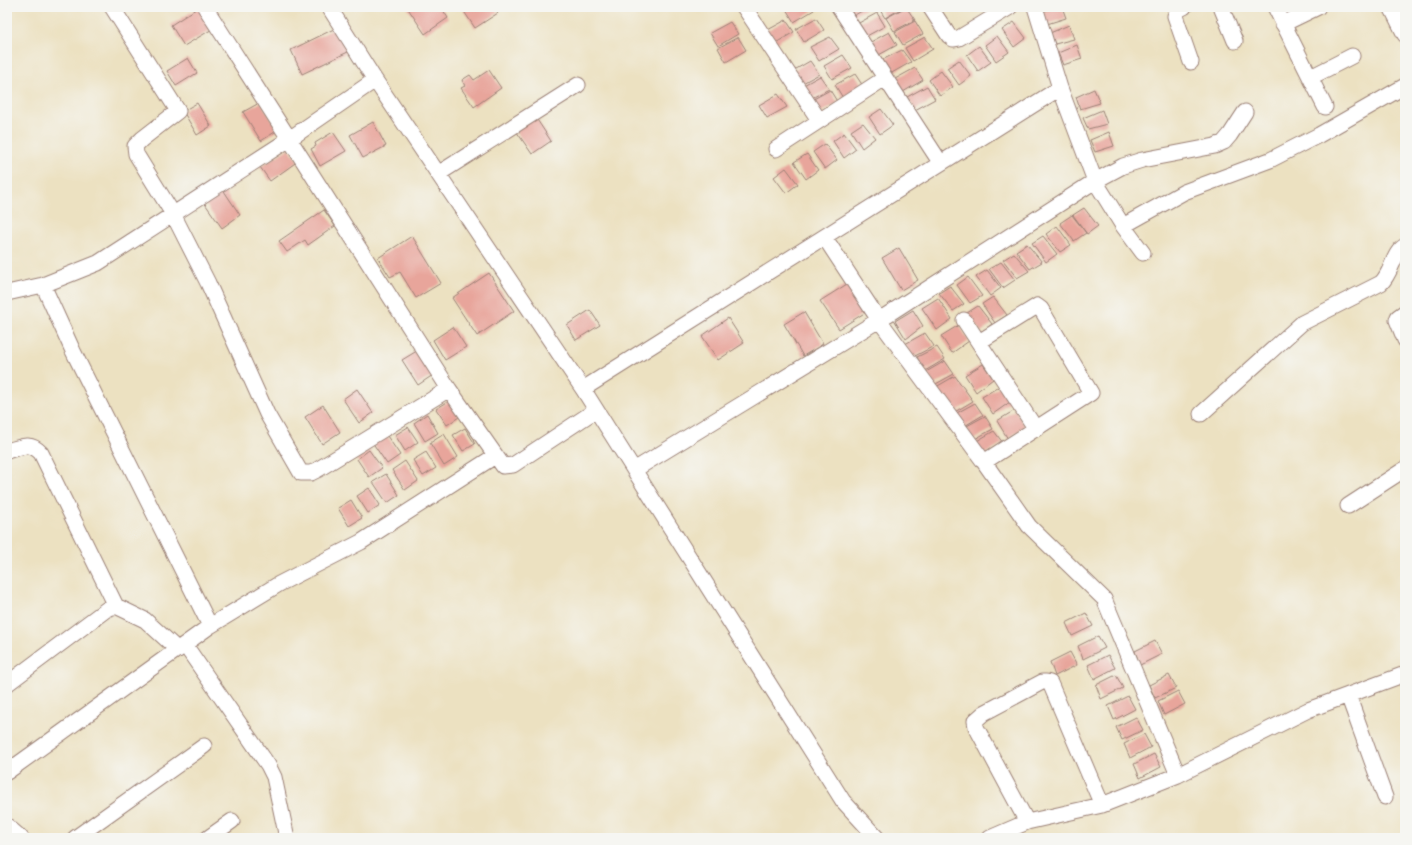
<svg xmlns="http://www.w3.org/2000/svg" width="1412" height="845" font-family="'IM FELL DW Pica',serif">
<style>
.building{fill:#e8a59b}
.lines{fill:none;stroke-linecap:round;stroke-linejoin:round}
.minor-casing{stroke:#9b8076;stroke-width:17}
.minor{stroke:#fff;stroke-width:15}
</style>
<rect width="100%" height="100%" fill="#f6f6f2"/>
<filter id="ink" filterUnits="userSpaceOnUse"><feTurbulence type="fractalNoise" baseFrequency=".025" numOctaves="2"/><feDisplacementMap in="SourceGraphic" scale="8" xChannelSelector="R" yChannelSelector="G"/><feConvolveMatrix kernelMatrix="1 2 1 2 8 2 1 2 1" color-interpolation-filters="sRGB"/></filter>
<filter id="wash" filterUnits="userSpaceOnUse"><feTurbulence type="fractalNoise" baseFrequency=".012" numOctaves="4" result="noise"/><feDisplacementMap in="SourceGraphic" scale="16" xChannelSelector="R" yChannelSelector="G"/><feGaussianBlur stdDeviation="0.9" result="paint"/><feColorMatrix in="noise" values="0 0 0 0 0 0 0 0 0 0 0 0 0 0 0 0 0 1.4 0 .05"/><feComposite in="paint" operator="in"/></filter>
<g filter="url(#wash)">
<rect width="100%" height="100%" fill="#ece1c1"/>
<g id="blocks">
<path class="building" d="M199 7 214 28 184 46 171 25Z
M407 7H441L448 18 425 34Z
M469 7H494L498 13 475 28 463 10Z
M789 7H812L814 10 794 22 786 9Z
M848 7H869L853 16Z
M878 7H904L885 18Z
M906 7 915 20 894 31 886 18Z
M1054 7H1062L1066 18 1047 24 1042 12Z
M877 13 885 26 865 37 857 24Z
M816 18 824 30 804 42 796 29Z
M786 20 794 32 774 44 766 31Z
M915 21 923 34 903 45 895 32Z
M730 22 738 34 718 46 710 33Z
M1014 22 1026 38 1014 47 1002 30Z
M1069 25 1074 39 1055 44 1050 33Z
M338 27 350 51 302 74 291 50Z
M889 32 897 45 877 56 869 43Z
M997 36 1009 52 996 61 985 45Z
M738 37 746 50 726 62 718 48Z
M830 37 839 49 819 61 810 47Z
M925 37 933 49 913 61 905 48Z
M1077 45 1082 59 1063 65 1058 53Z
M979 46 991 62 978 71 967 55Z
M902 50 911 62 890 74 882 60Z
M843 55 852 68 832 79 824 66Z
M188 58 197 73 176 86 167 71Z
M959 60 971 76 959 85 947 68Z
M810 61 819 74 799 85 791 72Z
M915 68 923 80 903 92 895 79Z
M489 70 501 88 474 107 461 88 465 86 462 80 470 75 474 80Z
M941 71 953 87 940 96 929 80Z
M855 74 863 86 843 98 835 85Z
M820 76 829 89 808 100 800 87Z
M927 86 935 99 915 110 907 97Z
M1094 89 1100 103 1080 109 1076 97Z
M830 90 838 103 818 114 810 101Z
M778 94 787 107 767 118 759 105Z
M261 102 278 130 261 141 243 112Z
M197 103 211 126 197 135 183 111Z
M881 109 893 125 880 134 869 117Z
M1102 110 1107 124 1088 129 1083 118Z
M532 112 551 141 532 154 512 125Z
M373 122 386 146 363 158 350 135Z
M863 123 875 138 862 148 851 131Z
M333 132 346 151 320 166 311 149 316 146 315 143Z
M1109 132 1114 146 1095 152 1090 140Z
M844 133 856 149 844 158 833 141Z
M825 144 837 160 825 169 813 152Z
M289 148 298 161 270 181 260 167Z
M807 154 818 170 806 179 794 162Z
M786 168 798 184 786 193 774 177Z
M220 185 240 215 222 228 201 198Z
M1084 208 1098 226 1087 234 1073 215Z
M324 210 335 226 308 245 305 240 287 252 279 241Z
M1072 215 1086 233 1074 241 1060 223Z
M1057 226 1071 245 1060 252 1046 234Z
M412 236 441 283 416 298 400 272 390 277 378 258Z
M1043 236 1057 254 1046 262 1032 243Z
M1027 244 1042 262 1030 269 1016 251Z
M899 248 918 280 901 290 882 258Z
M1014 253 1029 271 1017 278 1003 260Z
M1001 262 1015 280 1003 288 989 269Z
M987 270 1001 288 990 296 976 277Z
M489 273 514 311 477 336 452 298Z
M968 277 982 296 970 303 957 285Z
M847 284 866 312 839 329 820 301Z
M950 286 964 304 953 311 939 293Z
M993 297 1007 315 995 323 982 304Z
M938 298 952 319 937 330 922 308Z
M978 306 992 324 981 332 967 313Z
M590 310 600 325 576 340 567 325Z
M913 310 923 326 906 339 895 321Z
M804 312 823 344 803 356 784 324Z
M728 318 744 343 718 360 702 336Z
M959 325 969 341 952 353 941 336Z
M453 327 466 347 445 360 433 340Z
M925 333 934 346 913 357 905 344Z
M937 347 945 359 925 371 917 357Z
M420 349 436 373 418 385 402 360Z
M945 361 954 374 934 385 926 372Z
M983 364 993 379 976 392 965 375Z
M955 376 973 401 953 413 936 387Z
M1000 386 1010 402 993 414 982 397Z
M357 389 373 413 359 423 343 399Z
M449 401 459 417 447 425 436 409Z
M975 403 983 415 963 427 955 414Z
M323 405 340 432 322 444 305 417Z
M1015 410 1025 426 1008 439 997 421Z
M427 414 438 433 425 441 414 423Z
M985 416 993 429 973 440 965 427Z
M408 427 418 442 405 451 395 435Z
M465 428 475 444 463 451 453 435Z
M994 431 1003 443 983 455 975 442Z
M385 433 400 455 387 464 372 442Z
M444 434 458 457 444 466 430 443Z
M369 450 382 468 369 477 357 459Z
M426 452 436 468 423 476 413 460Z
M405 461 418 481 405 490 392 470Z
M386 474 399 495 387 503 373 482Z
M369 488 380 505 368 513 357 496Z
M351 500 362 518 349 526 338 508Z
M1086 613 1093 626 1072 636 1066 623Z
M1098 636 1105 648 1083 659 1078 646Z
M1155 641 1162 654 1140 665 1135 651Z
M1070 652 1077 665 1055 676 1050 662Z
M1108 655 1115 668 1094 679 1088 665Z
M1116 675 1123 688 1101 699 1096 685Z
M1169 675 1176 688 1155 698 1149 685Z
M1178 691 1185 704 1164 715 1158 701Z
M1128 696 1135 709 1114 720 1108 706Z
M1136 717 1143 730 1122 740 1116 727Z
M1144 734 1151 747 1130 758 1124 744Z
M1154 754 1161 767 1140 778 1134 764Z"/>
</g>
</g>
<g filter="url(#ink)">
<use href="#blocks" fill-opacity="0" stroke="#9b8076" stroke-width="1"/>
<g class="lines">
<defs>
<path id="minor" d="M112 7 178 111 142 139 135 146 136 154 173 214 208 283 267 414 301 473H311L317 470 449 389
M205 7 449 389 503 466 513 465 596 410
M329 7 375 80 583 389 843 801 877 838
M744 7 819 120
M839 7 940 162
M930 7 949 36 953 39 959 38 1010 7
M1035 7 1060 88 1095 181 1123 226 1143 253
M1184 7 1178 10 1175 16 1191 62
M1221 7 1235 41
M1275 7 1325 107
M1391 7 1405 35
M1283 24 1318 7
M1311 77 1352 56
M776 149 885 78
M438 174 578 85
M1123 226 1184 192 1270 160 1319 135 1405 86
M825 238 879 320 984 462 1029 526 1104 599 1178 775
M43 285 73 351 210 626
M7 293 43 285 98 263 288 140 375 80
M1405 312 1398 317 1397 320 1405 340
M964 320 1036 429
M979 342 1037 306 1041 309 1091 393 984 462
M583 389 1060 88
M1201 414 1302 323 1381 283C1392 273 1393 252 1405 246
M7 451C21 447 30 441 41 453L116 606
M634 470 879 320 1095 181 1123 166 1142 160 1215 146 1224 142 1230 135 1245 112
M1348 506 1405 469
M185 645 268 765 274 777 287 838
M7 684 107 609 116 606 145 620 178 650
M1348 695 1385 797
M7 772 210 626 279 584 361 542 495 456
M1027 822 976 727 975 721 984 713 1042 682H1046L1050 683 1102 805
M7 826 21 838
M75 838 204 746
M208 838 232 821
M990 838 1027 822 1102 805 1178 775 1308 710 1405 674"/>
</defs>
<use href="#minor" class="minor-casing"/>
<use href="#minor" class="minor"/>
</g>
</g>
<rect width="1412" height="845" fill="none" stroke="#f6f6f2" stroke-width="24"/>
</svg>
